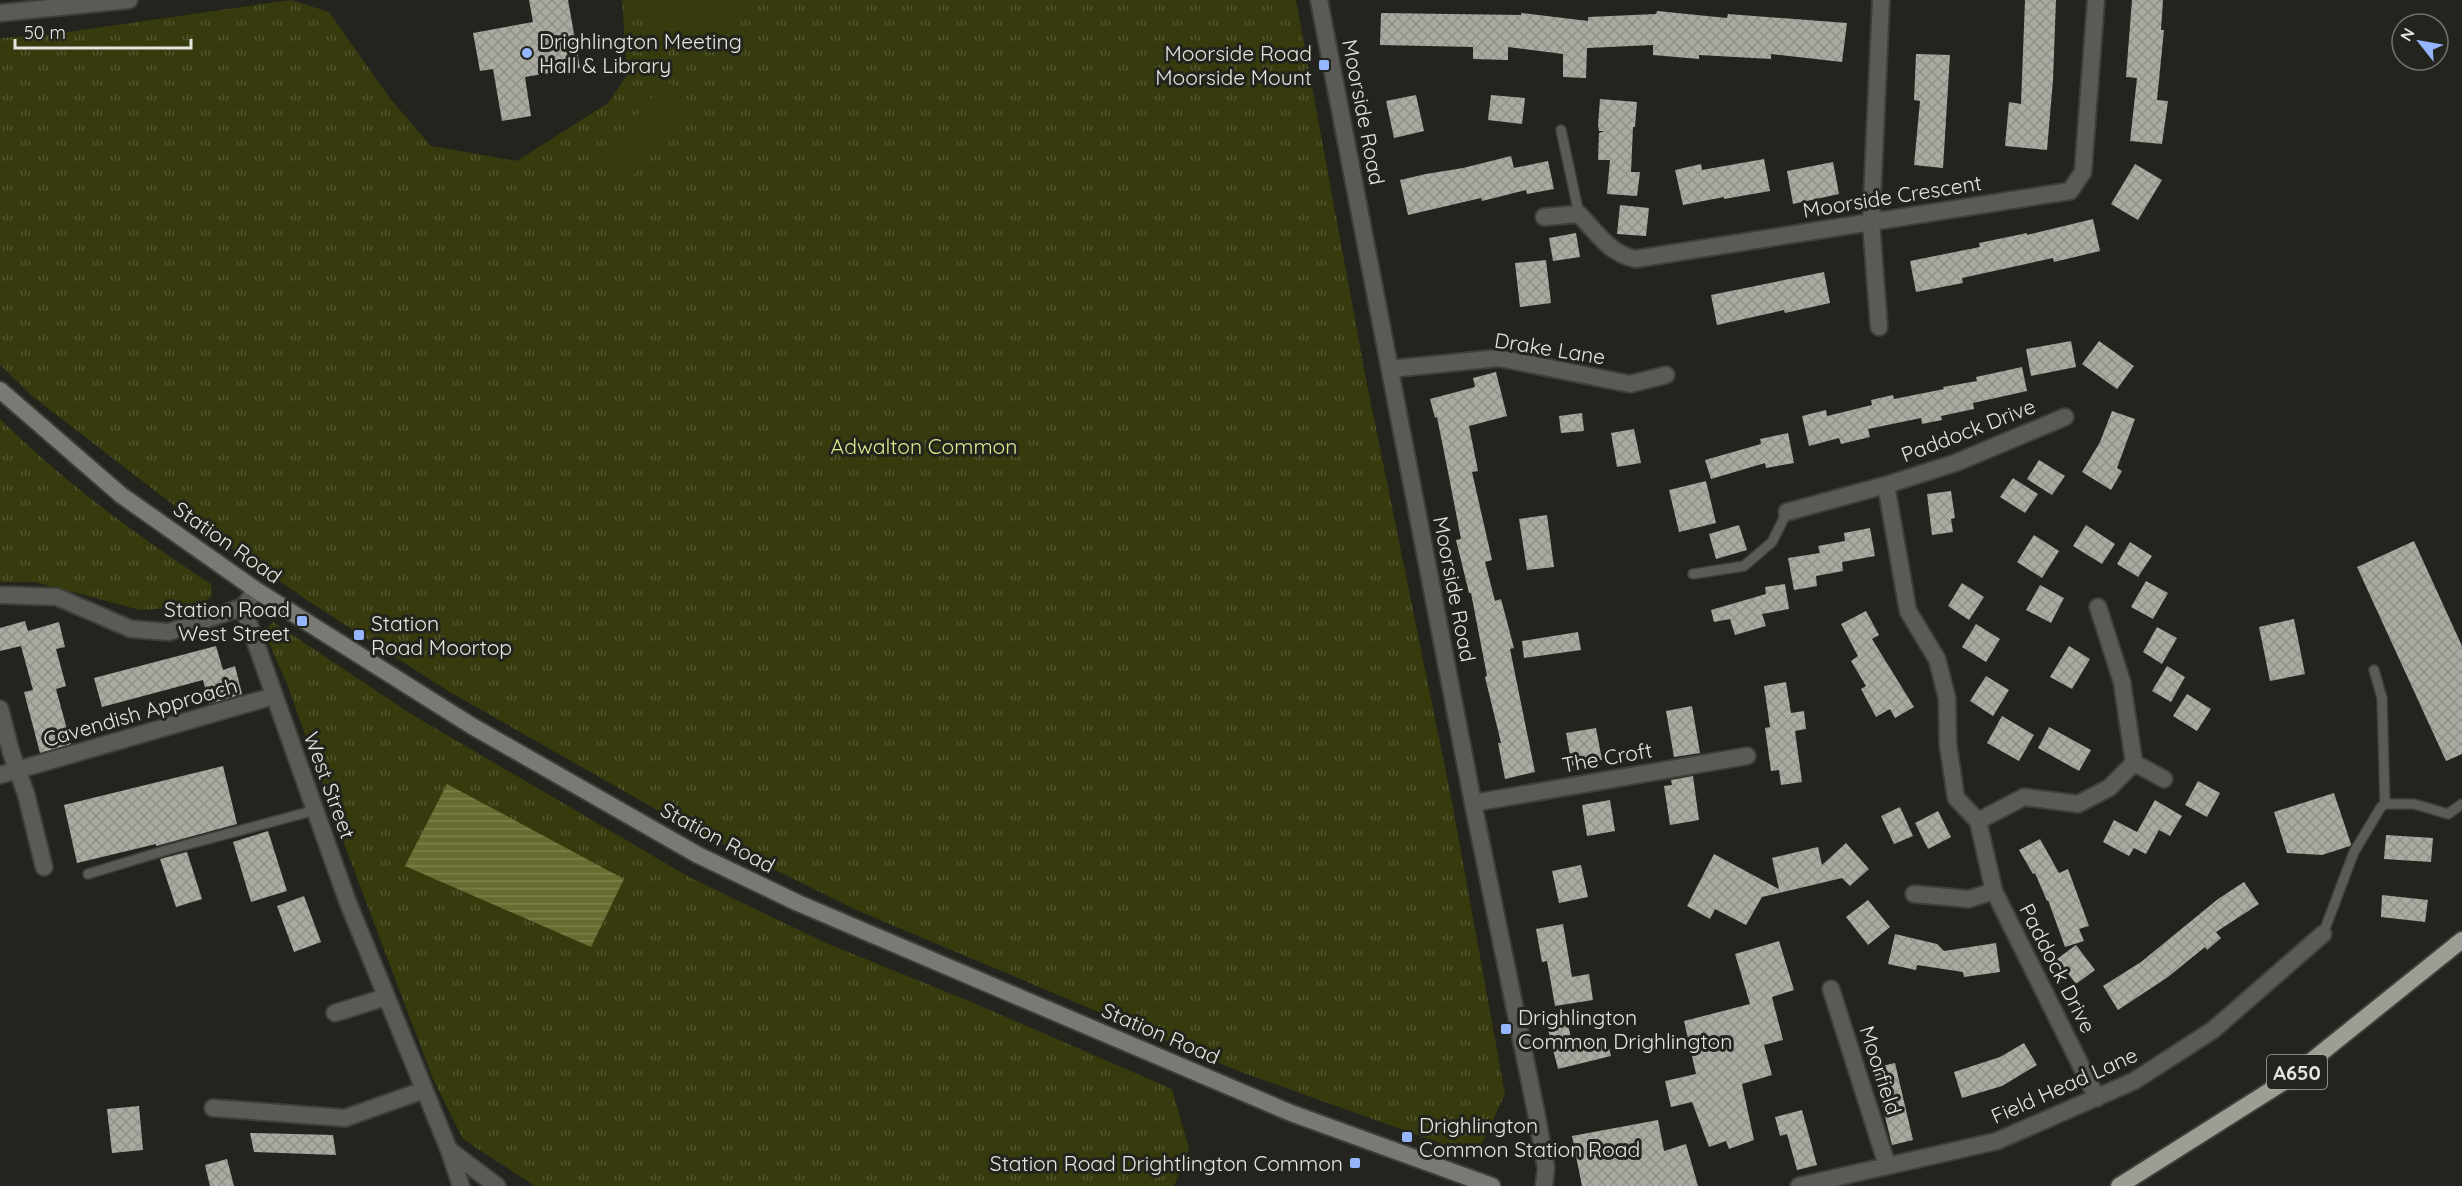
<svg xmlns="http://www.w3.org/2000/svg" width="2462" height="1186" font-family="Quicksand,sans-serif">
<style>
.grass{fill:url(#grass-tufts)}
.pitch{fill:#363a0d}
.water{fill:url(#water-rules)}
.building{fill:url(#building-cross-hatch)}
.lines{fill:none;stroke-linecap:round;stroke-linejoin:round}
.service-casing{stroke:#3e3f38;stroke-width:12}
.minor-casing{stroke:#3e3f38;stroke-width:20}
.tertiary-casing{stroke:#3e3f38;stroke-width:20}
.secondary-casing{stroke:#3e3f38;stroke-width:20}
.trunk-casing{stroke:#3e3f38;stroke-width:20}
.service{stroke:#5a5b57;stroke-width:9}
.minor{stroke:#5a5b57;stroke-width:16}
.tertiary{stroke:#5a5b57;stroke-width:16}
.secondary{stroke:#797a74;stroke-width:16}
.trunk{stroke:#9c9d95;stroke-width:16}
.poi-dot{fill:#95b6fd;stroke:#23241d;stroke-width:2}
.labels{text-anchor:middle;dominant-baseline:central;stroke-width:6;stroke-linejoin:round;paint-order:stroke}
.shield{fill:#23241d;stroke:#abaca6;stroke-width:1.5}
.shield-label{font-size:20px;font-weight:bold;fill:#e5e6e1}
.poi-label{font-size:21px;fill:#e5e6e1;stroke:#23241d;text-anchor:start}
.street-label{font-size:21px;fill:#e5e6e1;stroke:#23241d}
.park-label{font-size:21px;fill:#dee98f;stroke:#23241d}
</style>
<defs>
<pattern id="grass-tufts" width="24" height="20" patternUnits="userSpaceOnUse" patternTransform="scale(1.5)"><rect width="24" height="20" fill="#363a0d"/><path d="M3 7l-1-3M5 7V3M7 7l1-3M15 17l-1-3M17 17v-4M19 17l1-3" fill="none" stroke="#535630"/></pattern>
<pattern id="water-rules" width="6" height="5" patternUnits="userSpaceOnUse" patternTransform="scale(1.5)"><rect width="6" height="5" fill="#676d30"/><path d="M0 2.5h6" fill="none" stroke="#7d824e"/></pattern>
<pattern id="building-cross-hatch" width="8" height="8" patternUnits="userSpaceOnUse" patternTransform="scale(1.5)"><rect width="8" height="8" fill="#a9aaa1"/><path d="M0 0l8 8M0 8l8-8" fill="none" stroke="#90918a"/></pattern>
</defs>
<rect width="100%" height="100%" fill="#23241d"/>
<path class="grass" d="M291 0 329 12 389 97 431 146 517 161 608 103 627 75 622 0H1296L1366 379 1452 802 1505 1094 1476 1156 1241 1072 854 909 673 819 448 691 307 600 206 530 32 396 0 365V38L54 34Z
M0 419C64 482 136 535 211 584L212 595 201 606 140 610 35 582H0Z
M273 622 411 714 689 877 826 943 969 1001 1172 1089 1189 1149 1174 1186H535L463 1139 433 1079 331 809 289 689 264 631Z"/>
<path class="pitch" d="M642 0H732L737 30 650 46Z
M667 81 695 106 631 178 603 154Z"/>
<path class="water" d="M447 784 624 879 591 947 405 866Z"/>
<path class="building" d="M529 0H568L580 68 525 77 531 116 502 121 493 69 480 71 473 33 533 22Z
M2025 0H2056L2053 80 2047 150 2005 146 2009 102 2021 104Z
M2132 0H2163L2161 30H2164L2157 100 2168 101 2162 144 2130 141 2137 78 2126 77Z
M1657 11 1727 18 1728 14 1847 23 1842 62 1771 54V59L1699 55V59L1653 55V45L1587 48 1586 78 1563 77V54L1508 47V60L1473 59V47L1380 45 1381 13 1521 15V13L1588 21V17L1656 14Z
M1916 54 1950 55 1943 168 1914 165 1920 101 1914 100Z
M1416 95 1424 131 1394 138 1386 101Z
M1491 95 1525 98 1522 124 1488 120Z
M1600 99 1637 102 1635 127H1633L1631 172H1640L1637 196 1607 194 1610 160H1598L1599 133 1605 131H1599L1598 125Z
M1511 156 1514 168 1548 161 1554 189 1527 194 1526 190 1482 201 1481 198 1408 215 1400 180 1426 174 1463 168Z
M1764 159 1770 191 1724 199V197L1683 205 1675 170 1701 164 1702 170Z
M1833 162 1839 194 1793 204 1787 171Z
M2135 164 2162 180 2138 220 2111 204Z
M1620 205 1649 208 1646 236 1617 234Z
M2093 219 2100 251 2054 262 2053 258 1962 278 1963 283 1916 292 1910 261 1980 247 1979 243 2027 233V235Z
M1576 233 1580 257 1553 261 1549 238Z
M1546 260 1551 303 1520 307 1515 263Z
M1824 272 1830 303 1785 313 1784 310 1717 325 1711 295Z
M2071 341 2076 367 2031 376 2026 349Z
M2099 341 2134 366 2117 389 2082 364Z
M2022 367 2027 391 1973 403 1974 409 1941 416 1942 420 1922 424 1921 418 1868 429 1870 437 1841 444 1839 438 1809 446 1802 416 1826 410 1827 416 1872 405 1871 400 1893 395 1894 399 1944 389 1943 387 1977 381 1976 377Z
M1496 372 1507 416 1469 426 1478 471 1472 472 1492 560 1485 562 1495 601 1501 599 1514 648 1510 649 1535 772 1505 779 1498 743H1501L1485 677 1487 676 1471 593H1469L1456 540 1461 539 1449 477 1437 417 1435 418 1430 399 1475 387 1473 378Z
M2112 411 2135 419 2117 468 2122 471 2111 490 2082 472 2100 442Z
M1582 413 1584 431 1561 433 1559 416Z
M1634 429 1641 463 1617 467 1611 433Z
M1788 433 1794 463 1766 468 1765 463 1711 479 1705 460 1761 444 1760 439Z
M2039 460 2065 476 2052 495 2027 479Z
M2013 478 2038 494 2025 513 2000 497Z
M1706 481 1716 523 1679 532 1669 490Z
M1951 491 1955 518 1951 519 1953 532 1932 535 1927 494Z
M1547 515 1554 567 1527 570 1519 519Z
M1739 525 1747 550 1716 559 1709 534Z
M2086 525 2115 544 2102 564 2073 546Z
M1870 528 1875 556 1842 562 1843 571 1816 576 1817 586 1794 590 1788 558 1820 553 1818 546 1845 541 1844 533Z
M2034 535 2059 551 2042 578 2017 562Z
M2414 541 2462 646V754L2446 761 2357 567Z
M2130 542 2152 556 2138 577 2117 564Z
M2146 581 2168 593 2153 619 2131 607Z
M1962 583 1984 597 1969 620 1948 606Z
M1785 584 1789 609 1762 614 1766 626 1735 635 1730 619 1714 622 1711 610 1766 594 1765 587Z
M2040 585 2064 598 2051 623 2026 610Z
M1866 611 1879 635 1872 639 1914 707 1895 718 1890 709 1876 717 1861 689 1866 686 1851 661 1858 656 1841 624Z
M2294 619 2305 674 2270 681 2259 627Z
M25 621 28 631 59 622 65 647 56 649 66 686 56 689 71 744 40 753 24 692 33 690 21 646 0 651V628Z
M1976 624 2000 639 1986 662 1962 647Z
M2157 627 2177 638 2162 664 2143 652Z
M1578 632 1581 650 1524 658 1522 641Z
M216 646 223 670 235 666 242 694 209 704 203 680 102 707 94 678Z
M2069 646 2090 659 2072 689 2050 677Z
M2167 666 2185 677 2171 702 2152 691Z
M1986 676 2009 690 1993 716 1970 701Z
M1786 682 1791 713 1804 711 1806 729 1795 731 1802 782 1781 785 1779 770 1771 771 1765 728 1770 727 1764 686Z
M2187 694 2211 709 2197 731 2173 716Z
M1692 706 1700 753 1674 757 1666 711Z
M2002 716 2034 735 2019 761 1987 743Z
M2049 727 2091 750 2079 771 2038 748Z
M1596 728 1602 760 1572 766 1566 733Z
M223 766 237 824 156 846V844L77 863 64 805Z
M1693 776 1699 820 1670 825 1664 786 1672 785 1671 780Z
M2198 781 2220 793 2207 817 2185 805Z
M2334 793 2351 844 2350 846 2322 855 2287 853 2274 812Z
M1610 800 1615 831 1587 836 1582 805Z
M2155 800 2182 816 2170 836 2159 830 2146 854 2134 848 2129 856 2103 842 2114 820 2137 832Z
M1900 807 1913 836 1894 844 1881 816Z
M1938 811 1951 837 1928 849 1915 823Z
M268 831 287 891 251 902 233 842Z
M2386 835 2433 838 2431 862 2384 859Z
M2040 839 2059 873 2068 869 2089 926 2079 929 2084 941 2065 947 2048 900 2047 901 2035 873 2033 874 2019 850Z
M1846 843 1869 869 1850 886 1842 878 1762 897 1746 925 1715 909 1710 919 1687 906 1714 854 1779 889 1772 858 1818 847 1822 865Z
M187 852 202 899 176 907 160 859Z
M1581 865 1588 897 1559 903 1552 871Z
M2244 882 2259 904 2216 932 2221 938 2207 950 2205 947 2168 977 2118 1010 2103 986 2141 962 2218 899Z
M2382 895 2428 900 2425 922 2381 917Z
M304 896 321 942 294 952 277 906Z
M1868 900 1890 927 1868 945 1846 917Z
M1563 924 1572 977 1589 974 1593 1000 1555 1006 1547 961 1542 962 1536 929Z
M1895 934 1937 944 1944 951 1996 943 2000 972 1964 977 1963 972 1917 965 1916 970 1888 964Z
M1779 941 1794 990 1772 997 1783 1040 1764 1045 1772 1075 1742 1084 1754 1140 1729 1149 1726 1141 1709 1147 1692 1102 1671 1107 1665 1081 1696 1074 1684 1021 1750 1004 1735 954Z
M2076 945 2095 970 2076 984 2057 959Z
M1568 1025 1573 1045 1606 1036 1611 1056 1558 1069 1548 1030Z
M2024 1043 2037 1065 2002 1086 1962 1098 1954 1072 2000 1057Z
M1895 1063 1913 1140 1892 1145 1873 1068Z
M139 1106 143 1150 112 1153 107 1109Z
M1802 1110 1817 1165 1797 1170 1787 1134 1780 1136 1775 1117Z
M1658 1120 1664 1151 1686 1144 1698 1186H1582L1572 1136Z
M250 1133 333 1135 336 1155 254 1152Z
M227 1159 234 1186H210L205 1165Z"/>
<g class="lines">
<defs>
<path id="service" d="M1561 130 1579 214
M1693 574 1744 566 1772 542 1787 512
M2374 670 2382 698 2385 804
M88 874 167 850 316 810
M2323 934 2354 852 2381 807 2385 804H2414L2448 814 2462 804"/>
<path id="minor" d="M1544 217 1579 214C1597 233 1609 253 1635 259L2070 191 2083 172 2096 0
M1879 327 1871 222 1881 0
M1390 369 1499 358 1630 384 1666 375
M2065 417 1955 463 1886 485 1908 611 1937 659 1947 698 1948 745 1956 798 1978 821 1994 891 2097 1098
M1787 512 1886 485
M256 590 243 607 347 900 449 1150 497 1186
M0 595 57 597 131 629 169 632 243 607
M0 709 11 752 26 794 44 867
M2134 763 2164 779
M0 775 274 696
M1473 803 1747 756
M1978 821 2024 797 2078 804 2109 788 2134 763 2122 682 2098 607
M1914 894 1969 899 1994 891
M1831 989 1887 1165
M335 1013 386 997
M213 1108 345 1118 424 1090
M449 1150 461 1186
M1799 1186 1997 1141 2134 1081 2213 1030 2323 934"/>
<path id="tertiary" d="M1319 0 1473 803 1536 1112 1546 1168 1544 1186
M0 13 129 0"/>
<path id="secondary" d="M0 390 121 495 256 590 472 726 698 855 798 903 1291 1113 1492 1186"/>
<path id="trunk" d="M2119 1186 2290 1078 2462 940"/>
</defs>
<use href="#service" class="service-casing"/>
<use href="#minor" class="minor-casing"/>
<use href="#tertiary" class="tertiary-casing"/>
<use href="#secondary" class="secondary-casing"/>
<use href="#trunk" class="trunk-casing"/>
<use href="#service" class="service"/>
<use href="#minor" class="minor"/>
<use href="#tertiary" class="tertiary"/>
<use href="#secondary" class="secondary"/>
<use href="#trunk" class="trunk"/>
</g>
<g class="poi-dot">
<circle cx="527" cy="53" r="6"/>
<rect x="1318" y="59" width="12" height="12" rx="3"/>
<rect x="296" y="615" width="12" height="12" rx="3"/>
<rect x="353" y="629" width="12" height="12" rx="3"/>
<rect x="1500" y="1023" width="12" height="12" rx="3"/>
<rect x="1401" y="1131" width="12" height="12" rx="3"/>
<rect x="1349" y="1157" width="12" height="12" rx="3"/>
</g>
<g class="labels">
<rect class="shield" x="2267" y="1055" width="60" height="34" rx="4.5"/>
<g class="shield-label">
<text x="2297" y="1072">A650</text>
</g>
<g class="poi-label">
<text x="539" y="41">Drighlington Meeting<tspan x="539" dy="24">Hall &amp; Library</tspan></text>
<text x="1312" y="53" text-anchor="end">Moorside Road<tspan x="1312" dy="24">Moorside Mount</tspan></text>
<text x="290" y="609" text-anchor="end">Station Road<tspan x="290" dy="24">West Street</tspan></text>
<text x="371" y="623">Station<tspan x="371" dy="24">Road Moortop</tspan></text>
<text x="1518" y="1017">Drighlington<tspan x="1518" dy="24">Common Drighlington</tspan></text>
<text x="1419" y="1125">Drighlington<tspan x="1419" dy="24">Common Station Road</tspan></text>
<text x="1343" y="1163" text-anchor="end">Station Road Drightlington Common</text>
</g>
<g class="street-label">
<text transform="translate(1364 112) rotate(79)">Moorside Road</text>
<text transform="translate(1892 196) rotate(-9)">Moorside Crescent</text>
<text transform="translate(1550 348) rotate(9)">Drake Lane</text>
<text transform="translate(1968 430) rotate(-21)">Paddock Drive</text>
<text transform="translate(228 542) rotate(35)">Station Road</text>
<text transform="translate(1455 589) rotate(79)">Moorside Road</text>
<text transform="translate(140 712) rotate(-16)">Cavendish Approach</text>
<text transform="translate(1607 757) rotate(-10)">The Croft</text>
<text transform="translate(330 785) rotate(70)">West Street</text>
<text transform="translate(718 837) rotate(28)">Station Road</text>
<text transform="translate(2058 968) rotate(63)">Paddock Drive</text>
<text transform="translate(1161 1033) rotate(23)">Station Road</text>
<text transform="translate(1881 1070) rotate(72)">Moorfield</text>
<text transform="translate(2064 1085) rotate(-24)">Field Head Lane</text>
</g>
<g class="park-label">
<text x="924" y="446">Adwalton Common</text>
</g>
</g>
<g transform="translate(2420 42) rotate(301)"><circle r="28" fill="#23241d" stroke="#71726b" stroke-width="1.5"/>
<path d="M0-4.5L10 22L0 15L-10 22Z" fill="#95b6fd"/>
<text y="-9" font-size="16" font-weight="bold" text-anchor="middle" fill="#e5e6e1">N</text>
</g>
<path d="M15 39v9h176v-9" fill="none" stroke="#e5e6e1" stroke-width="3"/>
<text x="24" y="39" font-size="18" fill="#e5e6e1" stroke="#23241d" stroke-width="4.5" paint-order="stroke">50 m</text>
</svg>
